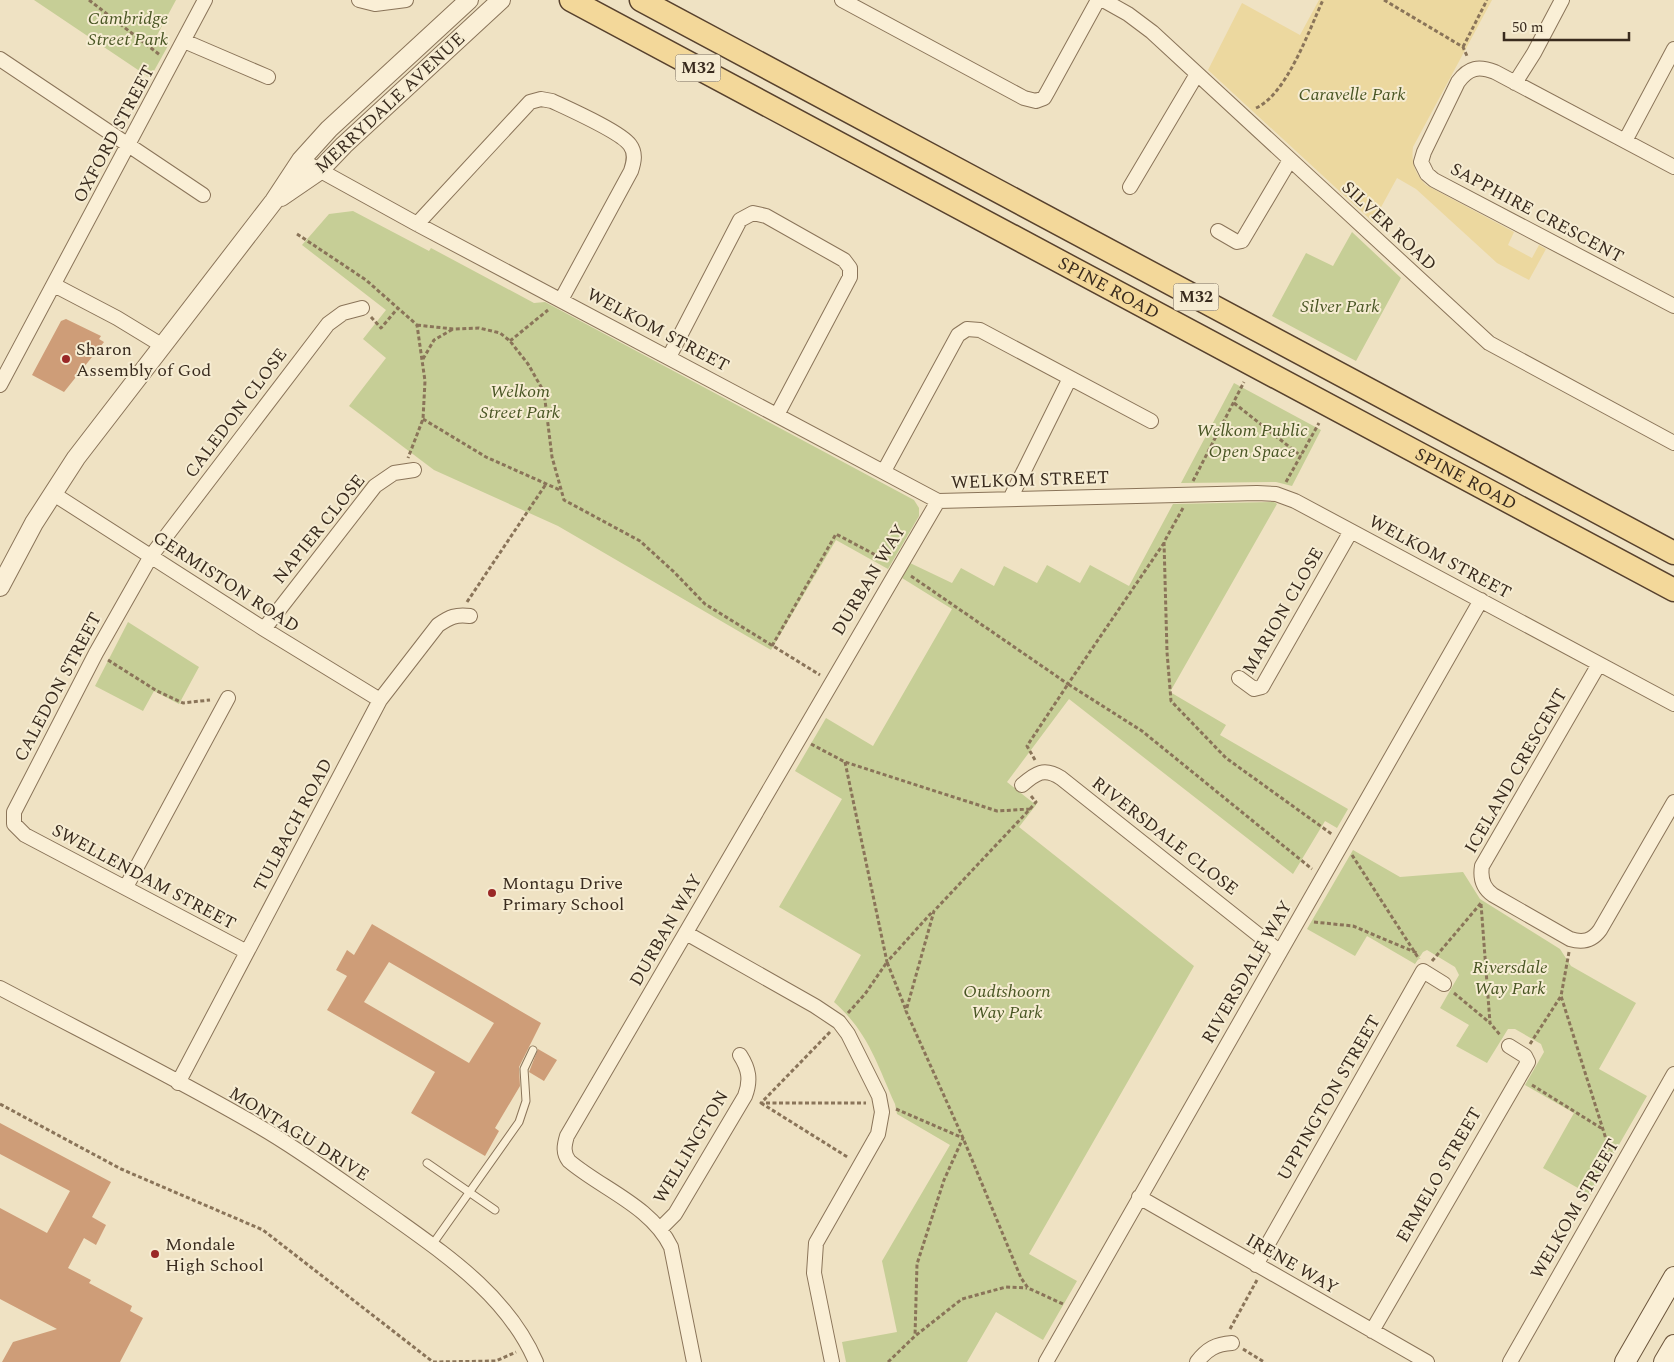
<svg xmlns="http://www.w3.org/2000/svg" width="1674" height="1362" font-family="Spectral,serif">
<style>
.green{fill:#c6ce96}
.sand{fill:#ecd89f}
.building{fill:#ce9d78;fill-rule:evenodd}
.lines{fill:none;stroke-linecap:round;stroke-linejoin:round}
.service-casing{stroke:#8a7459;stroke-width:9}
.minor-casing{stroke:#8a7459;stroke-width:16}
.tertiary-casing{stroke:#8a7459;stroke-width:20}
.secondary-casing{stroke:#6c553c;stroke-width:22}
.primary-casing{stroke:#57412d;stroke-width:25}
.path{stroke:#8a7459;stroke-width:3;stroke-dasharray:4 2.5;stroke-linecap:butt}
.service{stroke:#faefd6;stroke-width:7}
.minor{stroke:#faefd6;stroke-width:14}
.tertiary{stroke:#faefd6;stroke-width:18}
.secondary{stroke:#faefd6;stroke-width:20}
.primary{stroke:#f3d89a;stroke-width:22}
.poi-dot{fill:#9a2827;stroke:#f6ecd2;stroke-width:2}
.labels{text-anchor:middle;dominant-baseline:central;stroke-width:4;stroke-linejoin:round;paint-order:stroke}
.shield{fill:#f6ecd2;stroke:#726554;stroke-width:1}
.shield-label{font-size:16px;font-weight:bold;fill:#392b1e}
.park-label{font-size:18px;font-style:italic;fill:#495624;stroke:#f6ecd2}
.street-label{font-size:18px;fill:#392b1e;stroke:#f6ecd2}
.poi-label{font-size:18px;fill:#392b1e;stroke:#f6ecd2;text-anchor:start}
</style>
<rect width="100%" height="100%" fill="#efe2c3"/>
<path class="green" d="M34 0H176L156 37 169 44 150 78Z
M353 211 429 251 431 248 534 303 545 302 914 500 919 508V516L888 569 836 540 771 650 558 526 434 470 349 406 386 358 363 339 386 310 302 245 329 214Z
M1352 232 1401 278 1356 361 1272 316 1306 253 1333 266Z
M1234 383 1321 430 1292 486 1276 482 1181 483Z
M1274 502 1277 504 1170 692 1226 725 1220 735 1348 809 1337 828 1325 821 1293 874 1069 699 1007 782 1036 805 1019 827 1194 966 1029 1254 1077 1281 1043 1340 996 1312 967 1362H846L842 1342 897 1332 882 1261 950 1145 897 1114 895 1104C877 1064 868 1032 834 1002L861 955 779 907 842 799 795 771 826 718 873 746 952 609 902 578 910 563 952 583 961 568 994 586 1004 566 1037 583 1047 565 1080 583 1090 565 1129 586 1173 504Z
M128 622 199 667 179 704 154 691 143 711 95 686Z
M1353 850 1400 877 1463 872 1480 899 1560 949 1571 966 1636 1003 1599 1069 1647 1096 1590 1195 1543 1168 1574 1113 1525 1085 1544 1052 1541 1044 1515 1029H1508L1487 1063 1456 1046 1469 1025 1440 1008 1459 975 1455 967 1427 950 1423 952 1415 964 1367 936 1355 956 1307 929Z"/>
<path class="sand" d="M1319 0H1492L1413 147C1411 163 1415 174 1426 185L1514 232 1508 245 1532 258 1539 245 1546 249 1529 280 1497 263 1416 189 1397 178 1373 222 1208 70 1242 3 1300 35Z"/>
<path class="building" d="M66 319 101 336 99 339 104 342 64 392 32 375 61 321Z
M372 924 541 1023 519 1067 520 1086 495 1128 499 1131 485 1156 411 1113 435 1072 327 1010 347 976 336 970 347 950 354 955ZM389 962 494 1023 469 1063 364 1002Z
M538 1049 557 1060 544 1081 529 1072Z
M0 1123 111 1182 92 1217 106 1225 96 1245 84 1238 68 1268 91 1280 89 1283 132 1306 130 1311 143 1318 120 1362H2L13 1342 57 1329 0 1299V1208L47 1233 70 1191 0 1154Z"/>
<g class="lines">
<defs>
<path id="service" d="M427 1163 495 1210
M432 1245 519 1122 526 1101 524 1069 533 1050"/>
<path id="minor" d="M359 0 375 4 406 0
M842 0 1024 98 1036 101 1044 98 1048 91 1098 0
M1103 0 1128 14 1152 32 1489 343 1674 443
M184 41 268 77
M0 59 203 195
M1515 83 1534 53 1562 0
M1625 141 1674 49
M301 160 417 224 938 501 1257 493 1276 494 1295 501 1674 704
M1674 167 1495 72C1479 66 1469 67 1458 82L1424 152 1421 162 1427 174 1434 180 1674 306
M1130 187 1197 74
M417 224 530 102 541 99 552 101C569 109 621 132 630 145 636 153 634 162 631 171L561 300
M1218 231 1237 242 1242 241 1290 160
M54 285 117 318 163 346
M669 357 740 220 753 213 766 216 844 260 850 268V277L777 415
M0 385 205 0
M884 471 958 335 967 329 980 330 1151 421
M52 493 264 629 380 700
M1010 499 1070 378
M264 629 375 486 394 473 414 470
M1599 664 1482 866C1480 878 1483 888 1493 895L1570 939C1583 943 1592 941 1600 930L1674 802
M1239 678 1254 689 1262 687 1351 531
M1022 785C1036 773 1044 767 1061 778L1280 952
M126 887 228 698
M686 933 815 1006 839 1022 848 1034 879 1096 882 1112 878 1134 816 1243 814 1273 832 1362
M247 952 25 835 14 824V812L96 653 151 556 328 324 343 313 362 308
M0 988C87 1034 176 1078 260 1127 305 1153 347 1185 389 1214 446 1255 507 1295 536 1362
M178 1083 380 700 438 625C450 617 456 614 470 616
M1139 1197 1427 1362
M660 1229 675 1214 745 1096C751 1080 749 1069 740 1055
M1256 1265 1423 971 1444 984
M1372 1331 1528 1062 1525 1056 1509 1046
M694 1362 671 1247C651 1206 602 1189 569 1161 563 1153 564 1146 567 1136L938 501
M1046 1362 1481 600
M1197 1362C1207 1349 1216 1344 1232 1343
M1510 1362 1674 1074"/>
<path id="tertiary" d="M281 197 319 171 344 145 501 0
M0 587 34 523 76 458 274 201 301 160 329 129 469 0"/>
<path id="secondary" d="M1625 1362 1674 1277
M1664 1362 1674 1345"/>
<g id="primary">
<path id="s1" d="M571 0 1674 590"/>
<path d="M641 0 1674 553"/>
</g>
</defs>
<use href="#service" class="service-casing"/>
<use href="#minor" class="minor-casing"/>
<use href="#tertiary" class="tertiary-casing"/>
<use href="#secondary" class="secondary-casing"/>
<use href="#primary" class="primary-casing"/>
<path class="path" d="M89 0 160 55
M1384 0 1463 47 1467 56
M1463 47 1487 0
M1256 108C1287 94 1309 30 1323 0
M297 234 366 280 417 325 425 381 423 419 408 458
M371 317 381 328 398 308
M417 325 453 329 479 328 500 333 510 341 528 364 544 392 552 457 564 500 640 541 674 572 705 604 820 675
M510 341 548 310
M423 359 434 340 453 329
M1234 403 1301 456
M423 419 486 457 560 490
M1193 481 1244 382
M1286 482 1319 423
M1183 508 1164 542 1167 652 1171 701 1226 758 1333 835
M911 576 1068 684 1164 543
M467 602 546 484
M772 646 836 534 887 561
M108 660 157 691 183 703 210 700
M811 744 845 762 997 811 1030 809 934 911 906 1011 963 1138 1021 1278 1028 1288 1063 1304
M1035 760 1027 746 1068 684 1142 731 1312 869
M845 762 887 962 933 911
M1030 809 1036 802 1031 796
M1352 855 1419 959
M1481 904 1490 1023 1501 1036
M1314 922 1353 926 1417 953
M1569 952 1561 996 1611 1155
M1432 961 1481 903
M1454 993 1490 1023
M848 1013 865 994 887 962 906 1010
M830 1032 761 1103H866
M1530 1044 1561 996
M1532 1085 1601 1128
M761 1103 849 1158
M0 1104 121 1169 263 1230 433 1362 496 1361 516 1352
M896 1109 963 1138 944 1180 917 1264 915 1336
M1230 1329 1257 1280
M1243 1349 1264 1362
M888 1362 915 1336 962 1299 1006 1287 1027 1288"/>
<use href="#service" class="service"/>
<use href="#minor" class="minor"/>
<use href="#tertiary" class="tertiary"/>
<use href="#secondary" class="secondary"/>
<use href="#primary" class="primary"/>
</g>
<g class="poi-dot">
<circle cx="66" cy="359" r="5"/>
<circle cx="492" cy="893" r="5"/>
<circle cx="155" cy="1254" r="5"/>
</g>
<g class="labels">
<g class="shield">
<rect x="675.5" y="54.5" width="45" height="27" rx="4"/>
<rect x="1173.5" y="283.5" width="45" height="27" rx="4"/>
</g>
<g class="shield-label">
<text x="698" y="68">M32</text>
<text x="1196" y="297">M32</text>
</g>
<g class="park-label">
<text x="128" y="18">Cambridge<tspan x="128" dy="21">Street Park</tspan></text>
<text x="1352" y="94">Caravelle Park</text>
<text x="1340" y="306">Silver Park</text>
<text x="520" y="391">Welkom<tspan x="520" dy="21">Street Park</tspan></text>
<text x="1252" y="430">Welkom Public<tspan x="1252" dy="21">Open Space</tspan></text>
<text x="1510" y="967">Riversdale<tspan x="1510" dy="21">Way Park</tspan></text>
<text x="1007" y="991">Oudtshoorn<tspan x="1007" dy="21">Way Park</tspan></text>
</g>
<g class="street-label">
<text transform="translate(390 103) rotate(-43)">MERRYDALE AVENUE</text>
<text transform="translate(114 134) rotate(-62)">OXFORD STREET</text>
<text transform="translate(1537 213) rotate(28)">SAPPHIRE CRESCENT</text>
<text transform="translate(1389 226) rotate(43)">SILVER ROAD</text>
<text stroke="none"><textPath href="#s1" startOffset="610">SPINE ROAD</textPath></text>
<text transform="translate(658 330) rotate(28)">WELKOM STREET</text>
<text transform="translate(236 413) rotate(-53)">CALEDON CLOSE</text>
<text stroke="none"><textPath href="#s1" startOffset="1015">SPINE ROAD</textPath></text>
<text transform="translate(1030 480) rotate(-2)">WELKOM STREET</text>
<text transform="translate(319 529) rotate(-51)">NAPIER CLOSE</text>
<text transform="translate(1440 557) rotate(28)">WELKOM STREET</text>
<text transform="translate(869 580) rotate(-59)">DURBAN WAY</text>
<text transform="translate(226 582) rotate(33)">GERMISTON ROAD</text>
<text transform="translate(1283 611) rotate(-60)">MARION CLOSE</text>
<text transform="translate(58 687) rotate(-62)">CALEDON STREET</text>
<text transform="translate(1516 771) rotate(-60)">ICELAND CRESCENT</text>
<text transform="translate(293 825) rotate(-62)">TULBACH ROAD</text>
<text transform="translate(1165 836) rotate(38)">RIVERSDALE CLOSE</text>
<text transform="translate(144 877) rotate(28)">SWELLENDAM STREET</text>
<text transform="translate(666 930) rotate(-60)">DURBAN WAY</text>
<text transform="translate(1247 972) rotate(-60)">RIVERSDALE WAY</text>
<text transform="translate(1329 1098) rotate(-60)">UPPINGTON STREET</text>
<text transform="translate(299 1134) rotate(32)">MONTAGU DRIVE</text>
<text transform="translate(691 1147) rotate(-59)">WELLINGTON</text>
<text transform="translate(1439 1175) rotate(-60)">ERMELO STREET</text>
<text transform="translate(1575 1209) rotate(-60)">WELKOM STREET</text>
<text transform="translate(1292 1264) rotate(30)">IRENE WAY</text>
</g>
<g class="poi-label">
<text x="76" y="349">Sharon<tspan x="76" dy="21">Assembly of God</tspan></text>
<text x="502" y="883">Montagu Drive<tspan x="502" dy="21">Primary School</tspan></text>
<text x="165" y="1244">Mondale<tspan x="165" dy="21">High School</tspan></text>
</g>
</g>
<path d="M1504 32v8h125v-8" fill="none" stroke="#392b1e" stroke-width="2.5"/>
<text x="1512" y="32" font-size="15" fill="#392b1e" stroke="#f6ecd2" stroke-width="4" paint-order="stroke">50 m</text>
</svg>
